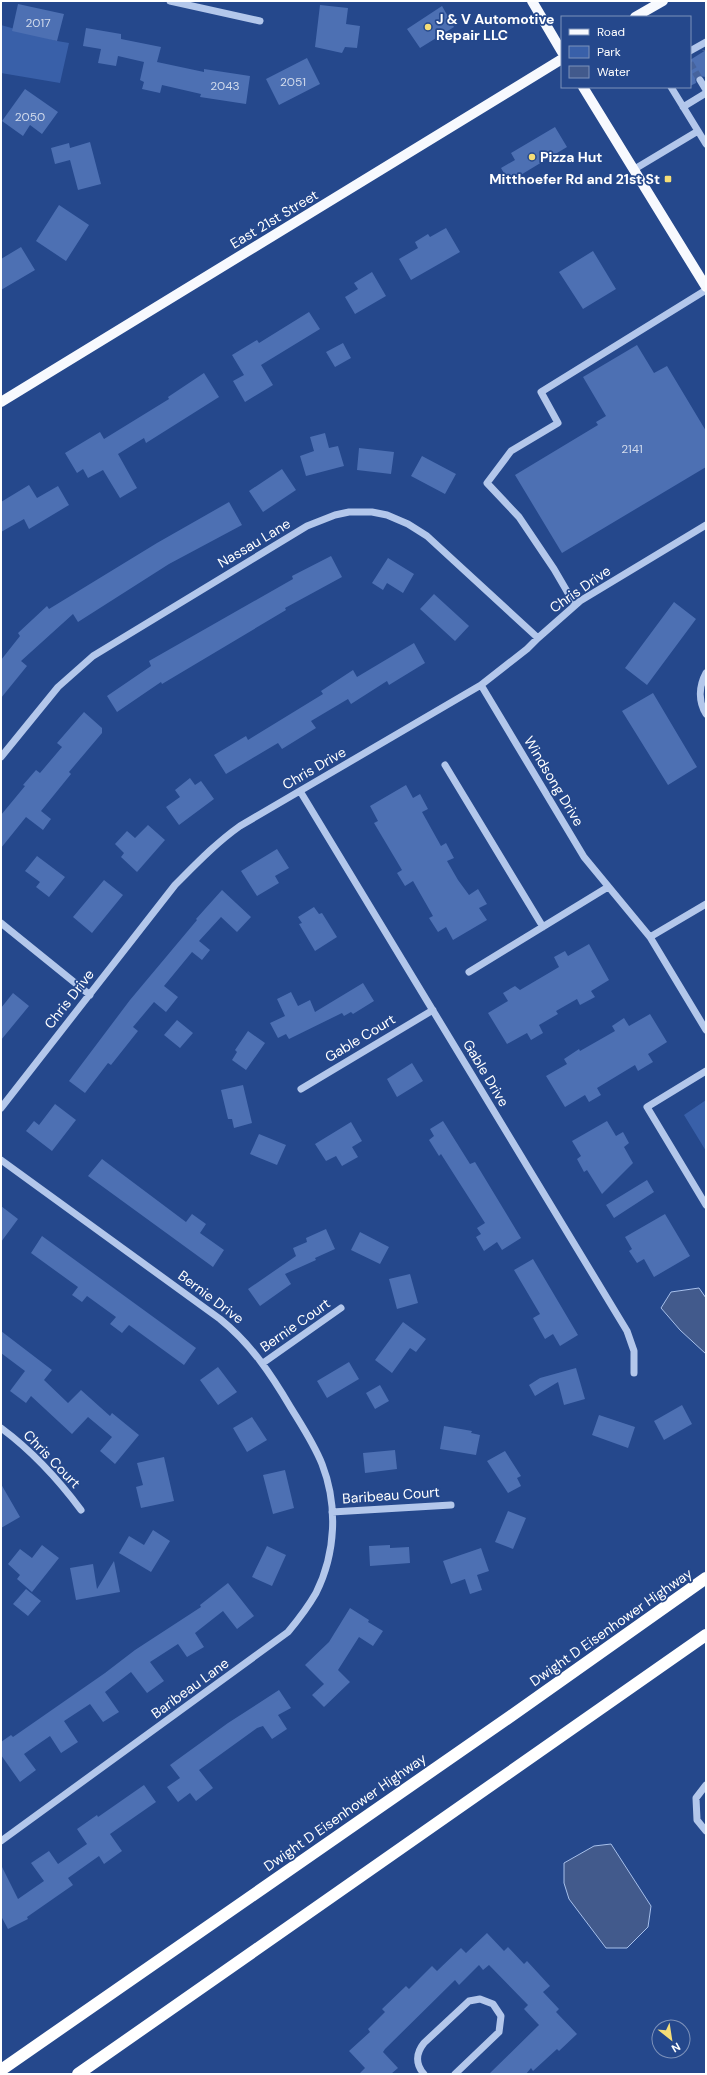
<svg xmlns="http://www.w3.org/2000/svg" width="707" height="2075" font-family="'DM Sans',sans-serif">
<style>
.green{fill:#3960a9}
.water{fill:#425a8c;stroke:#a7c0eb}
.building{fill:#4d70b3}
.lines{fill:none;stroke-linecap:round;stroke-linejoin:round}
.minor-tunnel{stroke:#46639d;stroke-width:7;stroke-dasharray:7 3.5;stroke-linecap:butt}
.minor{stroke:#b3c7eb;stroke-width:7}
.major{stroke:#f7f9fe;stroke-width:10}
.highway{stroke:#fff;stroke-width:12}
.poi-dot{fill:#f5dd77;stroke:#25488c;stroke-width:1.5}
.labels{text-anchor:middle;dominant-baseline:central;stroke-width:3.5;stroke-linejoin:round;paint-order:stroke}
.number-label{font-size:12px;fill:#d2dbec}
.poi-label{font-size:14px;font-weight:bold;fill:#fff;stroke:#25488c;text-anchor:start}
.street-label{font-size:14px;fill:#fff;stroke:#25488c}
</style>
<rect width="100%" height="100%" fill="#25488c"/>
<path class="green" d="M1 25 57 41 69 43 60 83 1 73Z
M706 1100V1151L684 1115Z"/>
<path class="water" d="M699 1288 706 1298V1354L680 1330 661 1308 671 1292Z
M611 1844 651 1906 648 1927 627 1948H606L569 1899 564 1883V1863L594 1846Z"/>
<path class="building" d="M18 4 64 14 57 41 12 31Z
M320 5 348 8 346 24 360 26 357 48 345 47 342 53 315 47Z
M442 6 454 27 420 48 407 29Z
M86 28 121 34V39L161 47 157 62 204 72V69L250 76 246 104 200 97 201 94 162 85 160 93 142 89 144 82 140 80 144 62 118 56 116 66 98 63 101 49 83 46Z
M706 50V77L698 76 695 78 696 83 690 86V60Z
M307 58 320 84 279 105 266 79Z
M25 89 58 112 42 134 30 125 23 136 2 121Z
M555 127 567 147 509 182 501 168 515 160 511 153Z
M90 142 101 184 78 190 70 160 55 164 51 148 69 143 70 148Z
M59 205 89 225 66 261 36 241Z
M446 228 460 252 411 280 399 259 418 248 415 242 428 234 430 237Z
M21 247 35 270 1 290V259Z
M593 251 616 289 583 309 559 272Z
M372 272 386 296 355 314 345 297 358 289 354 283Z
M309 312 320 329 261 365 273 385 245 402 233 381 244 375 232 355 257 340 259 343Z
M343 343 351 358 335 367 326 352Z
M637 345 654 373 667 366 706 431V467L562 553 515 475 598 425 596 422 606 416 583 377Z
M204 373 219 397 146 443 144 438 118 454 137 488 120 498 103 470 88 478 83 469 77 473 65 453 100 432 104 439 169 399 168 397Z
M325 433 329 448 338 446 344 466 306 476 300 456 314 451 310 437Z
M359 448 394 452 391 474 357 470Z
M422 456 456 474 445 494 411 476Z
M282 469 296 490 263 512 249 491Z
M29 485 37 498 58 486 69 505 29 529 24 519 1 532V502Z
M229 502 242 525 169 564 78 622 73 614 21 661 27 666 1 698V660L20 636 18 633 47 606 49 609 157 543Z
M331 556 342 577 285 608 286 610 162 684 161 682 117 712 107 696 151 666 149 661 293 579 292 576Z
M388 558 414 574 403 593 387 583 383 590 372 583Z
M434 594 469 626 455 641 420 609Z
M674 602 696 619 647 685 625 668Z
M414 643 425 663 389 685 387 681 351 704 348 699 311 721 316 728 282 749 278 743 226 774 214 755 246 736 248 740 323 694 321 691 353 670 357 677Z
M653 693 697 767 668 785 622 711Z
M84 712 102 728V733L69 772 71 774 41 811 51 819 43 830 26 817 1 848V815L25 786 23 785 36 770 40 773 62 747 57 743Z
M190 778 195 785 201 781 214 799 179 825 166 807 180 797 175 790Z
M406 785 413 798 420 794 428 809 422 812 441 846 446 843 454 858 447 861 458 880 469 895 478 889 487 904 479 908 487 920 453 940 446 927 438 932 429 918 433 916 413 881 405 886 397 873 402 870 374 823 378 821 370 806Z
M148 825 165 840 137 872 121 857 124 853 115 844 127 831 135 838Z
M277 849 289 868 275 876 279 883 257 896 241 871Z
M37 856 65 877 49 897 36 887 40 882 25 871Z
M104 880 123 895 92 933 73 917Z
M222 890 251 917 237 932 221 917 199 941 210 950 202 960 192 952 164 986 178 997 166 1012 154 1002 133 1027 138 1031 111 1065 108 1063 85 1093 69 1081 130 1000 197 920 196 919Z
M314 907 319 914 322 913 337 937 315 951 299 924 302 923 298 917Z
M589 944 609 980 591 991 595 997 580 1005 577 999 556 1011 558 1014 539 1025 543 1033 531 1040 527 1033 507 1044 488 1013 508 1001 503 993 515 986 520 990 559 967 554 957 565 951 568 956Z
M363 983 374 1001 353 1014 351 1012 344 1016 342 1013 289 1039 286 1034 278 1038 270 1023 285 1016 277 999 291 992 298 1006 310 1000 315 1012Z
M13 993 29 1006 1 1040V1008Z
M650 1014 667 1042 648 1054 653 1062 638 1071 635 1065 597 1088 601 1095 589 1102 585 1095 565 1107 546 1076 567 1064 564 1059 579 1049 580 1051 615 1031 612 1026 624 1018 629 1026Z
M177 1020 193 1033 180 1048 164 1035Z
M248 1031 265 1043 246 1070 232 1060 237 1052 235 1050Z
M412 1063 423 1081 397 1097 387 1079Z
M243 1085 252 1123 234 1128 232 1119H228L221 1090Z
M55 1104 76 1120 52 1151 26 1131 34 1121 39 1125Z
M443 1121 470 1164 475 1162 521 1238 502 1250 497 1242 484 1251 476 1237 481 1234 477 1228 485 1223 441 1154 439 1156 429 1140 434 1136 430 1129Z
M607 1121 616 1136 623 1132 629 1143 624 1147 633 1163 602 1194 587 1170 584 1172 577 1159 581 1156 572 1141Z
M351 1122 362 1141 352 1147 358 1157 342 1166 336 1156 326 1161 315 1144Z
M259 1134 286 1145 277 1165 250 1154Z
M102 1159 186 1222 192 1214 206 1224 200 1233 224 1250 213 1267 88 1176Z
M647 1180 654 1192 614 1218 606 1205Z
M1 1206 18 1219 1 1242Z
M665 1214 690 1256 654 1277 644 1259 637 1263 629 1251 632 1249 625 1237Z
M326 1229 335 1249 315 1258 316 1260 285 1274 291 1284 260 1306 248 1289 296 1256 293 1248 307 1242 306 1238Z
M360 1232 389 1247 380 1264 351 1250Z
M42 1236 196 1348 184 1365 129 1325 122 1333 110 1324 116 1317 87 1296 82 1302 72 1295 78 1287 31 1253Z
M533 1259 578 1335 560 1346 553 1334 545 1339 533 1318 540 1314 514 1270Z
M410 1274 418 1303 397 1309 389 1279Z
M403 1322 426 1339 416 1352 410 1348 392 1373 375 1360Z
M1 1331 52 1370 44 1380 68 1403 81 1390 110 1416 112 1413 139 1435 115 1464 100 1451 112 1437 88 1417 72 1434 31 1396 26 1403 10 1391 25 1371 1 1353Z
M349 1362 359 1379 327 1398 317 1381Z
M218 1367 237 1392 218 1405 200 1380Z
M576 1368 585 1399 564 1405 558 1382 535 1396 529 1385 540 1378Z
M380 1385 389 1401 375 1409 366 1393Z
M682 1405 692 1424 664 1440 654 1421Z
M599 1415 635 1427 628 1448 592 1435Z
M252 1417 267 1440 247 1452 233 1428Z
M444 1426 472 1431 471 1433 480 1435 476 1455 440 1449Z
M395 1450 397 1469 365 1473 363 1453Z
M505 1451 521 1476 517 1478 521 1486 508 1493 487 1461Z
M164 1457 174 1501 141 1508 136 1487 143 1485 137 1463Z
M285 1470 294 1508 273 1514 263 1475Z
M1 1484 20 1517 1 1528Z
M508 1511 526 1518 513 1549 495 1542Z
M153 1530 170 1541 151 1572 119 1553 129 1536 144 1545Z
M42 1545 59 1558 32 1592 17 1579 20 1575 8 1564 20 1549 32 1558Z
M390 1545V1548L409 1547 410 1563 370 1566 369 1546Z
M267 1546 286 1555 272 1586 252 1577Z
M481 1548 489 1571 477 1575 482 1590 470 1594 465 1579 451 1584 443 1561Z
M114 1561 120 1592 76 1600 70 1568 93 1564 97 1589Z
M228 1583 254 1616 237 1629 223 1611 195 1633 204 1647 187 1657 178 1644 150 1662 164 1681 147 1693 131 1672 105 1692 119 1712 103 1722 90 1704 64 1721 78 1742 61 1753 50 1736 24 1754 36 1770 20 1782 1 1755V1742L11 1735 13 1737 105 1673 135 1650 201 1607 200 1605Z
M26 1589 41 1601 28 1616 13 1604Z
M350 1608 369 1620 368 1622 383 1631 373 1646 359 1637 338 1670 350 1682 324 1707 312 1695 324 1684 305 1665 329 1642Z
M279 1690 291 1708 278 1715 287 1729 272 1739 263 1726 257 1728 199 1770 213 1788 196 1801 190 1793 178 1802 167 1787 180 1778 170 1765 228 1723Z
M144 1785 156 1802 110 1834 122 1851 104 1864 99 1856 68 1878 73 1885 27 1917 28 1919 8 1929 1 1916V1865L18 1899 44 1881 31 1863 49 1851 58 1864 87 1844 77 1829 97 1815 98 1817Z
M487 1933 504 1951 508 1947 524 1964 527 1961 550 1986 543 1992 559 2009 556 2012 577 2034 559 2051 557 2049 533 2071 531 2068 526 2074H489L539 2025 524 2009 528 2005 489 1965 483 1970 479 1965 459 1985 455 1980 385 2049 383 2052 398 2068 391 2074H359L365 2068 349 2051 370 2032 368 2029 385 2012 382 2009 406 1986 409 1989 432 1966 437 1971 461 1948 466 1953Z"/>
<g class="lines">
<path class="minor-tunnel" d="M706 50V51
M690 63 700 80"/>
<path class="minor" d="M170 1 260 21
M690 51 706 42
M700 80 706 90
M671 87 706 144
M683 107 706 93
M633 170 698 131
M575 605 554 569 519 517 487 483 511 451 558 423 541 392 706 290
M706 673C699 686 698 701 706 714
M481 685 584 857 650 937 706 1030
M1 757 58 687 93 656 307 526 335 515 349 512H372L387 515 408 524 427 536 538 638
M445 765 543 927
M300 791 627 1331 634 1351V1373
M1 923 90 995
M650 937 706 904
M469 972 608 887
M706 1071 647 1107 706 1205
M301 1089 433 1010
M1 1108 175 885C196 864 216 843 240 826L481 685 527 649 538 638 580 601 706 525
M1 1160 220 1319C251 1344 271 1374 291 1408 302 1426 314 1444 322 1464 338 1505 336 1553 316 1593 308 1607 298 1620 288 1632L1 1841
M263 1363 341 1308
M1 1428C32 1451 58 1479 81 1510
M332 1512 451 1505
M706 1785 696 1798 697 1820 706 1831
M424 2074C415 2064 416 2053 424 2043L469 2001 480 1999 493 2004 501 2016 499 2032 455 2074"/>
<path class="major" d="M532 1 562 52
M635 17 663 1
M583 87 706 287
M1 402 562 59"/>
<path class="highway" d="M1 2070 511 1716 706 1578
M78 2074 706 1635"/>
</g>
<g class="poi-dot">
<circle cx="428" cy="27" r="4"/>
<circle cx="532" cy="157" r="4"/>
<rect x="664" y="175" width="8" height="8" rx="2"/>
</g>
<g class="labels">
<g class="number-label">
<text x="38" y="23">2017</text>
<text x="293" y="82">2051</text>
<text x="225" y="86">2043</text>
<text x="30" y="117">2050</text>
<text x="632" y="449">2141</text>
</g>
<g class="poi-label">
<text x="436" y="19">J &amp; V Automotive<tspan x="436" dy="16">Repair LLC</tspan></text>
<text x="540" y="157">Pizza Hut</text>
<text x="660" y="179" text-anchor="end">Mitthoefer Rd and 21st St</text>
</g>
<g class="street-label">
<text transform="translate(274 219) rotate(-31)">East 21st Street</text>
<text transform="translate(254 543) rotate(-31)">Nassau Lane</text>
<text transform="translate(580 589) rotate(-35)">Chris Drive</text>
<text transform="translate(314 768) rotate(-30)">Chris Drive</text>
<text transform="translate(554 781) rotate(59)">Windsong Drive</text>
<text transform="translate(69 999) rotate(-52)">Chris Drive</text>
<text transform="translate(360 1038) rotate(-31)">Gable Court</text>
<text transform="translate(486 1073) rotate(59)">Gable Drive</text>
<text transform="translate(211 1297) rotate(37)">Bernie Drive</text>
<text transform="translate(295 1325) rotate(-35)">Bernie Court</text>
<text transform="translate(52 1459) rotate(46)">Chris Court</text>
<text transform="translate(391 1495) rotate(-4)">Baribeau Court</text>
<text transform="translate(611 1627) rotate(-35)">Dwight D Eisenhower Highway</text>
<text transform="translate(190 1688) rotate(-36)">Baribeau Lane</text>
<text transform="translate(345 1812) rotate(-35)">Dwight D Eisenhower Highway</text>
</g>
</g>
<rect width="707" height="2075" fill="none" stroke="#ffffff" stroke-width="4"/>
<rect x="561" y="16" width="130" height="72" fill="#25488c" stroke="#7c91ba"/>
<rect x="569" y="29" width="20" height="6" fill="#f7f9fe" stroke="#7c91ba"/>
<text x="597" y="36" font-size="12" fill="#ffffff">Road</text>
<rect x="569" y="46" width="20" height="12" fill="#3960a9" stroke="#7c91ba"/>
<text x="597" y="56" font-size="12" fill="#ffffff">Park</text>
<rect x="569" y="66" width="20" height="12" fill="#425a8c" stroke="#7c91ba"/>
<text x="597" y="76" font-size="12" fill="#ffffff">Water</text>
<g transform="translate(671 2039) rotate(150)"><circle r="19" fill="#25488c" stroke="#7c91ba"/>
<path d="M0-3L7 15L0 10L-7 15Z" fill="#f5dd77"/>
<text y="-6" font-size="11" font-weight="bold" text-anchor="middle" fill="#ffffff">N</text>
</g>
</svg>
